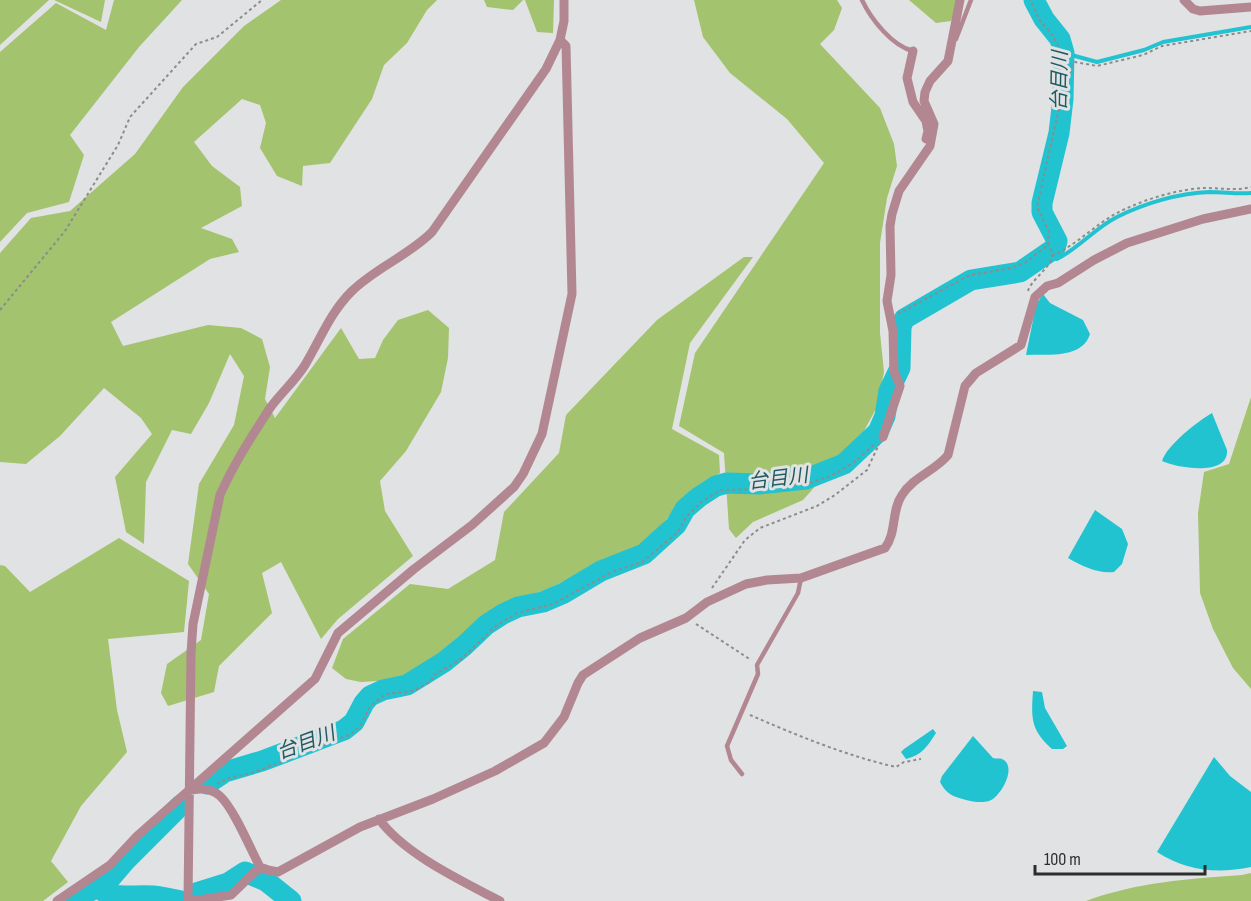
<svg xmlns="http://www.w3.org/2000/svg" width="1251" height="901" font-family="'Sofia Sans Condensed','Noto Sans JP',sans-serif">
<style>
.green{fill:#a3c36e}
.water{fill:#21c3d1}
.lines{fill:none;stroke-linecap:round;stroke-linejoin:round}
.stream{stroke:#21c3d1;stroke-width:4}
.river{stroke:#21c3d1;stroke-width:21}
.path{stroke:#8b8c8d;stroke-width:2;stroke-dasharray:3 3;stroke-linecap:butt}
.service{stroke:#b38792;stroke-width:4.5}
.minor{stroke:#b38792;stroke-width:9}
.labels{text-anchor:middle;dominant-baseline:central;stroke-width:6;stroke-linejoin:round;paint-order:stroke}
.water-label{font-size:20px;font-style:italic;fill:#1f5b61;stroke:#e1e2e3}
</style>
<rect width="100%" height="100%" fill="#e1e2e3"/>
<path class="green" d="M0 0H49L0 45Z
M54 0H105L101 22Z
M114 0H182L139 47 70 135 84 155 69 202 27 213 0 242V52L56 3 106 30Z
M281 0H437L427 10 407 43 384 65 372 99 330 163 303 166 302 186 277 176 260 148 266 123 260 105 242 99 194 142 212 166 240 187 242 206 201 228 232 239 239 252 210 259 111 322 123 346 208 325 241 328 262 339 270 367 265 399 275 418 341 328 359 359 375 358 383 340 398 320 428 310 449 328 448 358 441 392 406 451 380 481 385 511 413 556 338 619 321 639 281 562 262 573 272 613 219 666 214 692 168 706 161 693 167 664 201 640 209 594 188 564 199 484 234 425 244 376 230 354 209 403 191 434 172 430 146 482 144 544 126 532 115 477 152 434 141 418 104 388 60 436 26 464 0 462V253L31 218 70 211 135 154 183 87 244 26Z
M484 0H523L513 10 487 7Z
M525 0H554L553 33 537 32Z
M694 0H837L842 8 834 30 820 44 880 108 894 144 897 166 887 198 880 243V333L884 372 877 407 864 431 803 500 753 522 736 538 729 529 724 453 679 426 695 353 824 163 787 119 730 73 703 37Z
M909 0H956L957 7 951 21 936 23Z
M744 257H753L690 343 672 429 719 455 720 473 692 491 644 544 545 590 494 608 422 667 394 680 361 682 346 679 332 668 343 639 410 584 448 589 495 560 504 512 559 453 566 415 657 320Z
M1251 397V689L1233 668 1213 629 1200 593 1198 513 1204 472 1229 464Z
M119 538 189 581 184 632 108 639 117 710 127 752 81 806 51 861 68 882 43 901H0V565L5 566 30 592Z
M1251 873V901H1086C1138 882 1187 879 1242 875Z"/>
<path class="water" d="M1043 294 1050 303 1083 320 1090 334C1082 359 1049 354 1026 355L1036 305Z
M1212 413 1227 450C1229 477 1177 468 1162 461 1167 445 1198 421 1212 413Z
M1095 510 1122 529 1128 544 1122 564 1114 572C1098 574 1082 566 1068 558Z
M1033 691 1042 692 1045 708 1067 746 1063 749H1052C1031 730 1031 719 1033 691Z
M933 729 936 733C927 747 922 755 906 759L901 752 904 749Z
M973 736 993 758C996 759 1000 758 1002 759 1018 766 1001 797 989 801 982 803 973 802 966 800 954 797 946 794 940 782L942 776Z
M1214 757 1230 776 1251 792V867C1217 874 1186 871 1157 852Z"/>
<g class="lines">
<path class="stream" d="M1064 53 1097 62 1144 50 1163 42 1251 27
M1044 256 1057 259C1079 248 1095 228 1117 217 1145 203 1179 193 1210 192 1224 192 1237 194 1251 193"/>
<path class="river" d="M207 784 225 772 262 761 344 730 354 722 364 703 370 696 383 690 407 685 444 662 465 645 486 625 503 614 518 607 543 602 564 593 601 571 644 554 676 525 685 509 699 497 716 486 727 483 758 484 806 479 844 464 878 432 885 416 889 391 900 368 901 327 904 319 971 280 1020 272 1055 248 1057 241 1042 212V203L1059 133 1063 99 1064 53 1060 39 1044 19 1034 0
M99 888C112 901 134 894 153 896 162 897 172 899 181 901
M196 893 228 883 245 872 266 881 291 901
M73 901 109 880 126 860 181 805"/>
<path class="path" d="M1060 104H1065C1068 90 1066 73 1075 62L1097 66 1143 55 1162 46 1251 31
M1052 256C1080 243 1098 221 1125 209 1149 198 1179 189 1205 188 1221 188 1236 191 1251 187
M1028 291C1033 275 1063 262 1048 245
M0 310 65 231 118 145 130 117 196 44 217 37 262 0
M898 314 970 275 1012 268 1026 262 1048 245 1049 232 1037 207 1060 104 1058 76 1060 55 1059 47 1051 33 1040 21 1030 0
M712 588 745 540 760 528 817 506 835 495 867 470 879 444
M696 624 751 660
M750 715C796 735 847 756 896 767L904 762 921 759
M217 784 229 778 255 772 351 734 361 725 369 708 375 702 386 694 413 691 430 682 434 675 460 660 497 625 517 613 553 604 612 572 642 562 678 532 686 517 701 502 721 490 761 489 806 484 831 476 853 463 876 443"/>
<path class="service" d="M862 0C871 19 892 46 913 51
M956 39 971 0
M742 774 731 760 727 746 758 674 757 665 798 593 801 578"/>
<path class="minor" d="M1184 0 1193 9 1200 11 1251 7
M913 51 907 78 913 102 926 121 928 131 926 139
M883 437 900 386 894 371 893 331 887 301 891 275 890 226 892 214 899 191 930 146 934 124 924 101 925 92 930 81 948 61 960 0
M188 791C199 788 211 788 220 796 234 809 250 848 260 867L268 870 278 872 360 827 433 799 495 771 544 743 564 717 578 683 583 675 640 638 686 618 707 602 746 584 767 580 801 578 885 548C897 532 891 511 902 495 913 477 935 471 948 455L965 386 976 373 1021 345 1035 297 1047 286 1058 283 1094 260 1127 243 1203 219 1251 209
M379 819C404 854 462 881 500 901
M57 901 110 865 137 836 315 679 338 633 414 569 472 525 514 487 523 474 542 434 572 294 566 46 560 40
M188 901 191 653 193 624 220 495C233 465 252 436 270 408 281 393 295 381 305 365 320 340 330 313 351 292 375 268 408 256 432 232L546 69 560 40 564 21V0
M192 901 231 895 260 867"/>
</g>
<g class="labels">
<g class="water-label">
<text transform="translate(1060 81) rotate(-89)">台目川</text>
<text transform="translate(778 479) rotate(-7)">台目川</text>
<text transform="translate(306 743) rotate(-20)">台目川</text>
</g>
</g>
<path d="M1035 865v9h170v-9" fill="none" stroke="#2c2d2d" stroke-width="3"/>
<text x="1044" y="865" font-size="18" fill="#2c2d2d" stroke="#e1e2e3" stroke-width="4.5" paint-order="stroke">100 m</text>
</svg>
